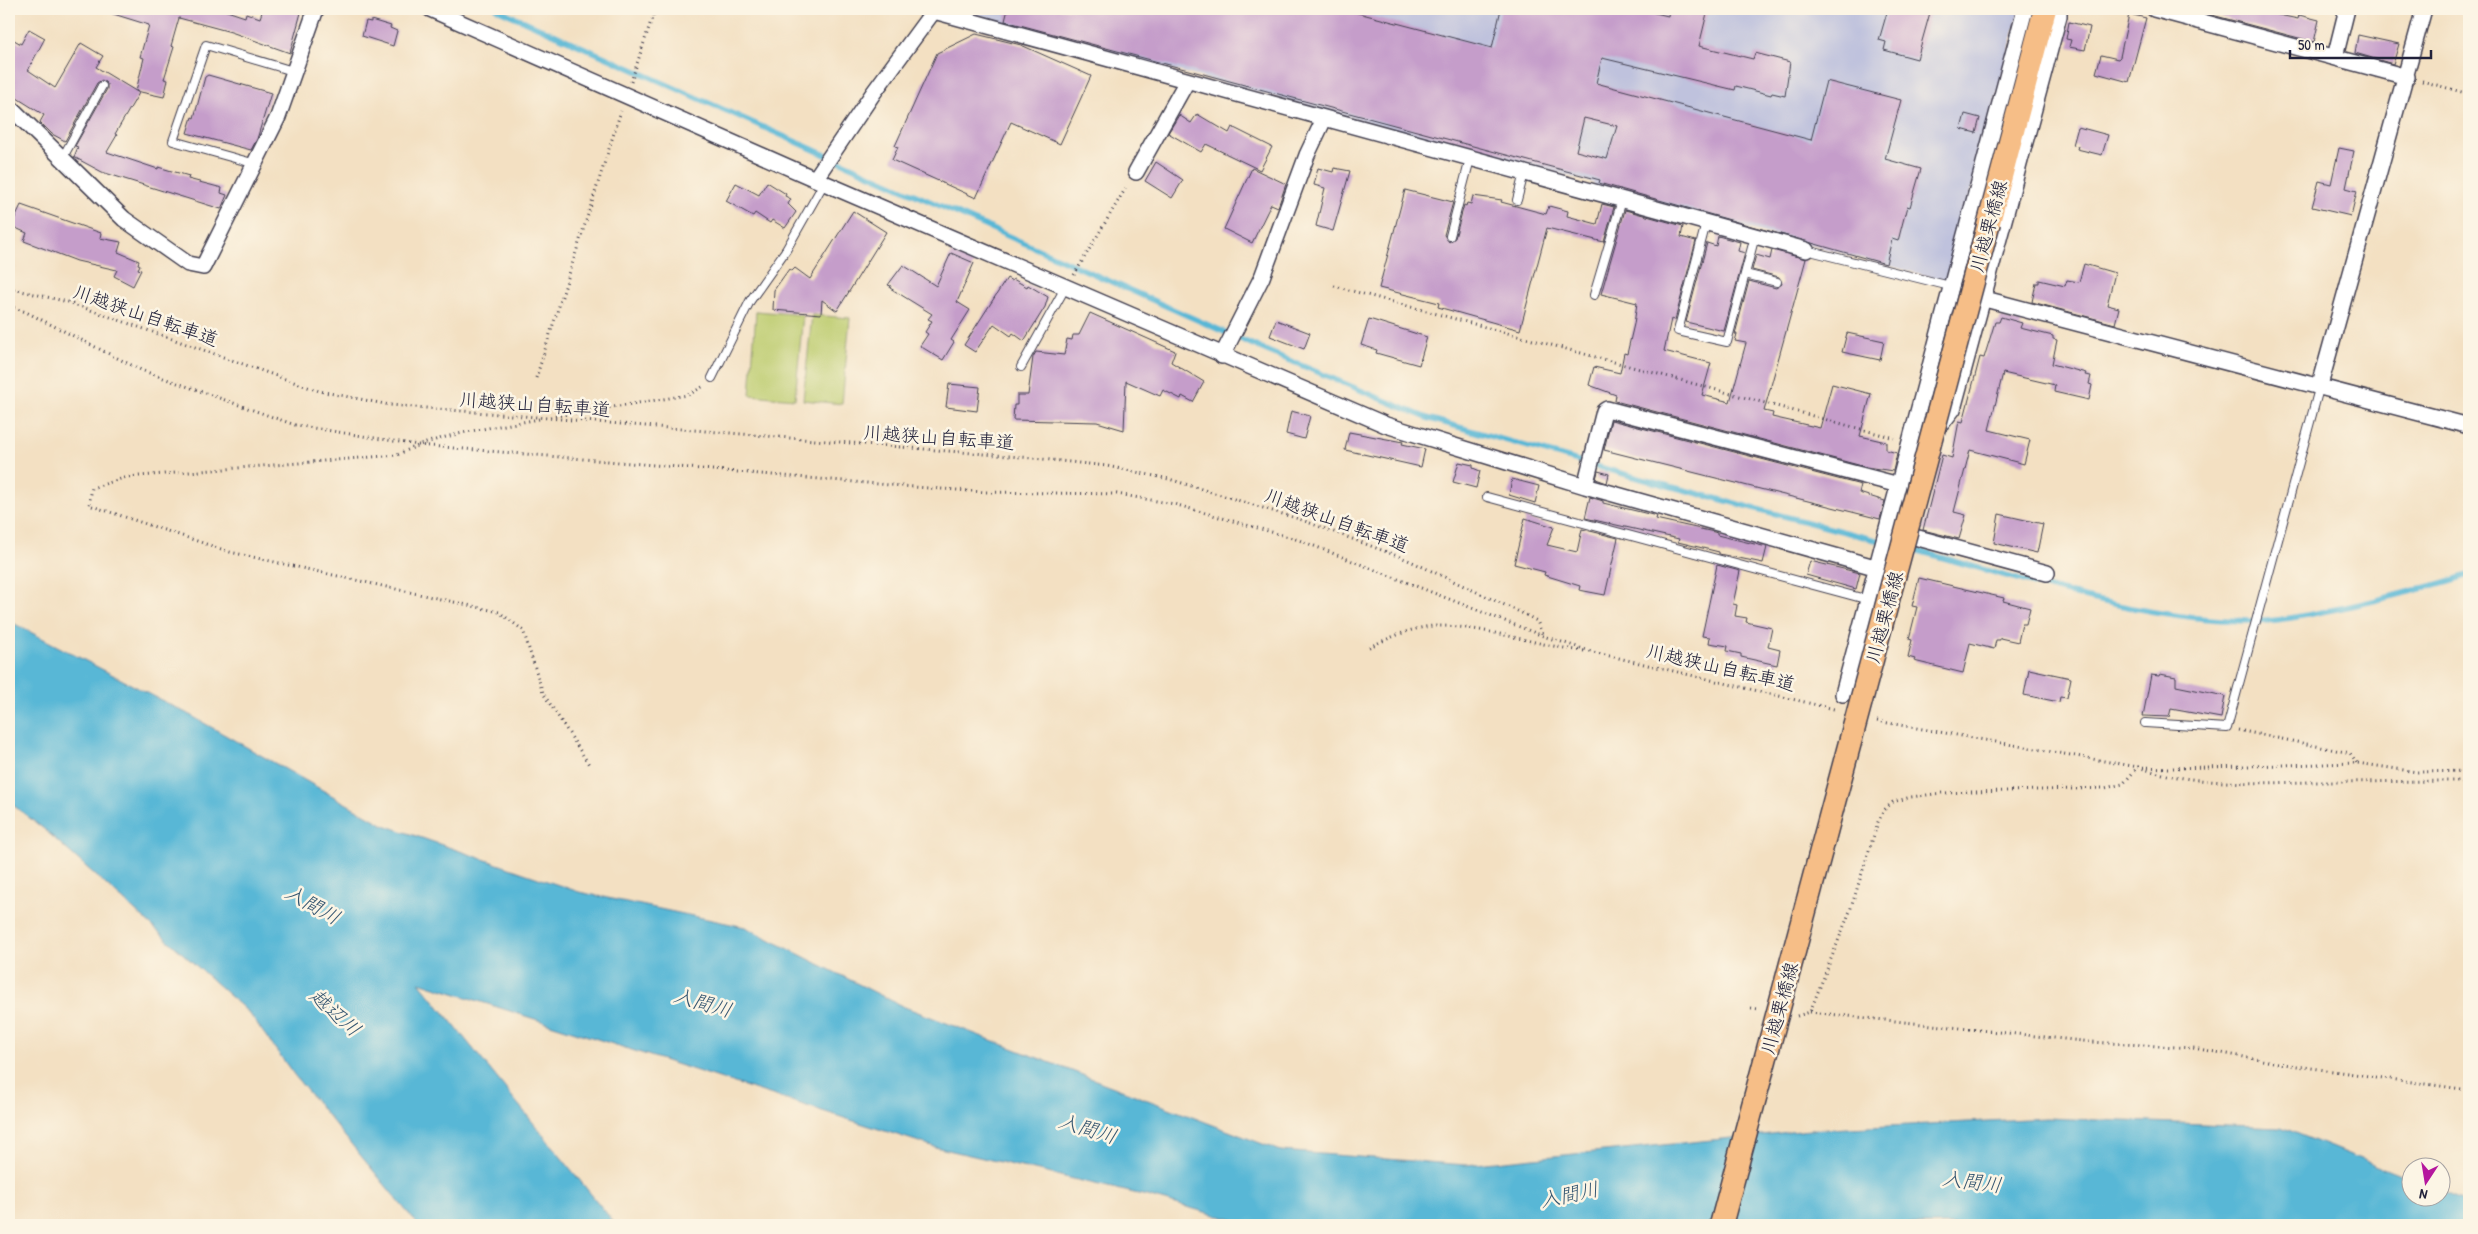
<svg xmlns="http://www.w3.org/2000/svg" width="2478" height="1234" font-family="'Patrick Hand','Klee One',sans-serif">
<style>
.industrial{fill:#bfc2dd}
.green{fill:#bdcc6f;stroke:#707755}
.water{fill:#58b7d6;stroke:#3d6c88}
.lines{fill:none;stroke-linecap:round;stroke-linejoin:round}
.stream{stroke:#58b7d6;stroke-width:5.5}
.building{fill:#c59dca;fill-rule:evenodd}
.lane-casing{stroke:#413e4f;stroke-width:10}
.street-casing{stroke:#413e4f;stroke-width:18}
.primary-casing{stroke:#413e4f;stroke-width:25}
.path{stroke:#413e4f;stroke-width:3;stroke-dasharray:1 4;stroke-linecap:butt}
.lane{stroke:#fff;stroke-width:8}
.street{stroke:#fff;stroke-width:15}
.primary{stroke:#f6be87;stroke-width:22}
.primary-bridge-casing{stroke:#413e4f;stroke-width:25;stroke-linecap:butt}
.primary-bridge{stroke:#f6be87;stroke-width:22}
.labels{text-anchor:middle;dominant-baseline:central;stroke-width:5;stroke-linejoin:round;paint-order:stroke}
.street-label{font-size:19px;fill:#22223b;stroke:#fcf5e5}
.water-label{font-size:20px;font-style:italic;fill:#355671;stroke:#fcf5e5}
</style>
<rect width="100%" height="100%" fill="#fcf5e5"/>
<filter id="ink" filterUnits="userSpaceOnUse"><feTurbulence type="fractalNoise" baseFrequency=".02" numOctaves="2"/><feDisplacementMap in="SourceGraphic" scale="10" xChannelSelector="R" yChannelSelector="G"/><feConvolveMatrix kernelMatrix="1 2 1 2 8 2 1 2 1" color-interpolation-filters="sRGB"/></filter>
<filter id="wash" filterUnits="userSpaceOnUse"><feTurbulence type="fractalNoise" baseFrequency=".0096" numOctaves="4" result="noise"/><feDisplacementMap in="SourceGraphic" scale="20" xChannelSelector="R" yChannelSelector="G"/><feGaussianBlur stdDeviation="1.12" result="paint"/><feColorMatrix in="noise" values="0 0 0 0 0 0 0 0 0 0 0 0 0 0 0 0 0 1.4 0 .05"/><feComposite in="paint" operator="in"/></filter>
<g filter="url(#wash)">
<rect width="100%" height="100%" fill="#f3e0c2"/>
<path class="industrial" d="M948 9H2020L1947 281 1594 188 1593 183Z"/>
<path class="green" d="M756 311 803 315 795 399 750 395Z
M812 315 850 318 842 404 803 400Z"/>
<path class="water" d="M9 621 188 714 384 825 579 892 745 927 902 1006 1281 1151 1466 1165 1810 1130 2046 1118 2281 1127 2410 1179V1196H2440L2441 1191 2469 1203V1225H1252L1147 1196 935 1147 419 982 616 1225H418L295 1076 249 1013 44 829 9 802Z"/>
<g class="lines">
<path class="stream" d="M497 9 1267 351 1427 418 1642 479 1899 546
M1908 548C2022 579 2139 622 2259 621 2281 621 2304 616 2326 611 2375 602 2422 589 2469 575"/>
</g>
<g id="blocks">
<path class="building" d="M107 9H221L245 17 246 13 260 18 263 9H302L290 53 231 32 179 18 171 46 174 47 164 79 168 80 164 97 136 91 144 58 140 57 149 25 107 12Z
M1008 9H1343L1492 48 1501 9H1638L1668 16 1669 9H1708L1699 46 1753 59 1755 53 1790 62 1785 96 1772 93 1771 95 1736 86 1735 90 1602 58 1596 83 1811 140 1826 81 1901 100 1885 159 1921 169 1910 207 1907 206 1898 241 1892 239 1886 264 1599 183 1600 180 1005 21ZM1584 118 1617 126 1607 159 1576 151Z
M1888 9H1931L1917 59 1884 50 1886 42 1879 40Z
M2197 9H2251L2298 19 2299 15 2319 20 2314 42 2197 11Z
M2129 14 2146 18 2129 82 2096 73 2101 55 2118 59 2120 57Z
M371 20 391 26 390 28 397 31 393 46 362 36 366 21 371 22Z
M2069 22 2090 27 2085 50 2069 47 2071 40 2066 39Z
M29 29 45 38 28 70 55 88 81 43 103 56 96 67 139 93 115 134 117 135 107 152 158 169V167L189 176 188 179 222 188 221 193 227 195 221 209 102 172 74 157 78 147 75 146 107 89V84L102 80 97 83 65 141 52 134 40 122 44 115 9 93V37L21 44Z
M976 34 1021 45 1091 76 1060 144 1011 122 976 198 892 160 898 147 895 146 937 53Z
M2358 35 2399 44 2393 64 2355 53Z
M208 75 271 93 257 139 251 150 187 133 192 117 194 118 205 77Z
M1197 114 1229 133 1232 127 1272 147 1260 170 1206 144 1201 152 1168 133 1179 115 1191 123Z
M1965 114 1980 118 1976 133 1961 129Z
M2078 127 2108 135 2102 155 2077 149 2078 146 2073 145Z
M2339 148 2354 151 2346 188 2357 191 2351 216 2312 207 2319 181 2331 184Z
M1156 162 1183 180 1172 198 1145 181Z
M1252 168 1286 184 1278 207 1271 204 1252 243 1224 229Z
M1318 168 1333 172 1334 168 1350 171 1333 231 1316 226 1325 188 1314 185Z
M767 182 786 194 785 196 791 199 788 204 796 212 785 228 772 220 770 223 755 213 753 216 726 201 736 183 759 195Z
M1405 190 1453 202 1444 235 1449 242 1455 238 1464 205 1466 206 1467 203 1471 204 1473 196 1502 200 1501 202 1546 214 1549 206 1568 211 1567 216 1597 224 1602 204 1614 207 1604 242 1547 228 1520 330 1438 307 1439 303 1379 288Z
M21 205 101 233 100 238 121 242 118 252 139 261 138 264 140 265 138 269 141 270 133 286 114 276 117 270 77 261 24 241 27 233 11 226Z
M1625 210 1683 226 1681 237 1696 241 1675 320 1671 319 1664 351 1711 363 1702 395 1730 402 1746 343 1735 341 1737 334H1735L1749 281 1776 288 1782 284 1779 277 1752 270 1756 255 1770 259 1772 250 1806 259 1764 411 1773 413 1772 417 1820 428 1832 384 1871 394 1860 436 1886 442V450L1897 453 1893 471 1866 467 1615 401 1616 395 1589 385 1594 367 1620 373 1624 353 1627 354 1634 324 1637 303 1601 294Z
M853 211 886 232 837 311 822 300 821 314 773 310 774 290 789 269 792 271 795 268 810 279Z
M1718 236 1740 242 1738 251 1745 253 1724 331 1686 322 1707 243 1716 246Z
M951 253 974 263 957 302 970 310 951 340 954 342 943 360 920 346 928 334 925 332 932 321 928 319 932 314 890 288 891 286 888 285 903 265 936 286Z
M2084 264 2115 273 2107 305 2119 308 2115 324 2032 302 2036 283H2039V280L2065 286 2067 280 2079 282Z
M1007 278 1012 281 1013 279 1027 287 1028 285 1048 297 1045 307 1024 341 1013 333 1011 336 994 324 975 352 964 345Z
M1090 313 1175 351 1171 362 1204 382 1193 402 1182 396 1181 399 1163 390 1160 396 1126 381 1124 430 1097 422 1013 420 1014 405H1017V395H1028L1033 357 1036 352 1064 355 1067 339 1072 340 1073 335H1079Z
M2001 317 2022 323 2020 328 2053 336V339L2057 340 2052 364 2086 373 2085 375 2091 376 2089 384 2092 385 2089 400 2054 392 2055 385 2003 373 1989 430 2030 440 2024 464 1970 450 1954 512 1966 515 1959 539 1923 530 1942 455 1952 458 1959 421 1963 422 1980 357 1984 358 1995 322H1999Z
M1369 319 1427 337 1419 365 1376 353 1377 350 1361 345Z
M1276 320 1310 333 1304 349 1270 336Z
M1847 333 1884 341 1880 360 1842 352Z
M949 384 980 387 977 411 946 407Z
M1291 411 1310 416 1304 439 1286 434Z
M1611 420 1861 485 1859 493 1885 501 1880 519 1604 450Z
M1349 432 1403 442 1402 444 1425 449 1421 467 1345 450Z
M1459 462 1473 465V468L1480 471 1476 488 1453 482Z
M1598 471 1609 474 1607 483 1596 479Z
M1512 479 1539 486 1535 503 1509 495Z
M1590 497 1603 501V503L1657 516 1656 519 1660 520 1714 532 1717 533V535L1767 547 1763 563 1719 554V552L1678 542 1679 539 1585 518Z
M1999 514 2043 524 2037 553 1994 543Z
M1525 518 1554 527 1547 545 1577 552 1582 529 1618 538 1605 595 1579 590 1580 586 1544 575 1545 572 1514 564Z
M1810 561 1860 573 1856 589 1806 575Z
M1717 565 1740 571 1733 604 1737 605 1735 616 1747 618 1746 622 1772 628 1768 647 1780 650 1777 665 1741 657V654L1727 651 1728 646 1709 643 1710 637 1702 636Z
M1919 578 2004 598 2003 601 2030 608 2026 624H2022L2018 642 2000 638V640H1996L1994 649 1970 643 1963 673 1914 661 1915 659 1908 657 1912 640 1909 639 1917 607 1912 606Z
M2029 669 2071 678 2067 698 2060 697 2059 702 2024 695Z
M2160 674 2176 677V686L2225 696 2221 718 2171 709 2169 717 2143 716 2151 675 2159 676Z"/>
</g>
</g>
<g filter="url(#ink)">
<use href="#blocks" fill-opacity="0" stroke="#413e4f" stroke-width="1"/>
<g class="lines">
<defs>
<path id="lane" d="M63 157 102 86
M256 164 173 141 206 45 293 71
M1517 200 1524 173
M1706 223 1678 331 1727 342 1755 236
M1450 236 1470 159
M1806 250 1950 286
M1745 274 1777 282
M1594 295 1622 200
M1021 367 1065 288
M712 378 750 301 786 250 824 183
M1487 497 1869 600
M2145 723 2227 728 2320 385"/>
<path id="street" d="M430 9 815 179 1386 425 1585 486 1878 568
M2154 9 2407 77
M934 11 1806 250
M2335 57 2347 9
M9 106 124 219 188 264 203 267 278 117 316 9
M1136 172 1187 81
M815 179 874 92 935 9
M1985 299 2469 426
M1222 356 1262 277 1307 155 1324 119
M2320 385 2424 9
M1934 429 1942 423 1953 409 2059 16V9
M1585 486 1604 411 1607 409 1899 485
M1896 532 2047 573
M1843 694 2025 9"/>
<path id="primary" d="M1989 222 2045 9"/>
</defs>
<use href="#lane" class="lane-casing"/>
<use href="#street" class="street-casing"/>
<use href="#primary" class="primary-casing"/>
<path class="path" d="M2422 81 2469 94
M631 82 655 9
M1074 275 1127 186
M1334 286 1894 438
M9 288 68 302 319 391 390 405 1033 458 1107 466 1169 479 1302 520 1408 560 1524 614 1537 621 1543 636
M9 306 26 312 141 370 295 425 418 445 914 487 985 492 1117 494 1174 504 1299 540 1543 636 1593 652 1834 709
M536 378 621 111
M550 417 688 395 704 386
M539 419C491 428 441 433 397 455L127 477 92 488 89 505 230 552 499 612 523 630 543 693 590 766
M1369 647C1390 638 1412 627 1435 626 1484 625 1536 646 1585 651
M1877 721 2138 767 2171 768 2357 763 2417 772 2469 771
M2238 730 2350 753 2357 763
M1751 1008 1759 1009
M1810 1012 2092 1042 2193 1048 2290 1065 2469 1090
M1797 1016 1810 1012 1850 911 1878 822 1884 810 1893 802 1911 797 1942 793 2105 788 2123 784 2138 767C2194 786 2254 783 2312 782 2365 782 2417 781 2469 781"/>
<use href="#lane" class="lane"/>
<use href="#street" class="street"/>
<use href="#primary" class="primary"/>
<defs>
<path id="primary-bridge" d="M1721 1225 1989 222"/>
</defs>
<use href="#primary-bridge" class="primary-bridge-casing"/>
<use href="#primary-bridge" class="primary-bridge"/>
</g>
</g>
<g class="labels">
<g class="street-label">
<text transform="translate(1988 226) rotate(-75)">川越栗橋線</text>
<text transform="translate(146 315) rotate(19)">川越狭山自転車道</text>
<text transform="translate(535 404) rotate(4)">川越狭山自転車道</text>
<text transform="translate(939 437) rotate(4)">川越狭山自転車道</text>
<text transform="translate(1337 520) rotate(20)">川越狭山自転車道</text>
<text transform="translate(1884 617) rotate(-75)">川越栗橋線</text>
<text transform="translate(1721 667) rotate(13)">川越狭山自転車道</text>
<text transform="translate(1779 1008) rotate(-75)">川越栗橋線</text>
</g>
<g class="water-label">
<text transform="translate(313 904) rotate(29)">入間川</text>
<text transform="translate(703 1002) rotate(16)">入間川</text>
<text transform="translate(336 1012) rotate(42)">越辺川</text>
<text transform="translate(1088 1128) rotate(17)">入間川</text>
<text transform="translate(1972 1181) rotate(7)">入間川</text>
<text transform="translate(1569 1194) rotate(-12)">入間川</text>
</g>
</g>
<rect width="2478" height="1234" fill="none" stroke="#fcf5e5" stroke-width="30"/>
<g transform="translate(2426 1182) rotate(192)"><circle r="24" fill="#fcf5e5" stroke="#a5a1a1"/>
<path d="M0-4L9 19L0 12L-9 19Z" fill="#b5179e"/>
<text y="-8" font-size="14" font-weight="bold" text-anchor="middle" fill="#22223b">N</text>
</g>
<path d="M2290 50v8h141v-8" fill="none" stroke="#22223b" stroke-width="2.5"/>
<text x="2298" y="50" font-size="15" fill="#22223b" stroke="#fcf5e5" stroke-width="4" paint-order="stroke">50 m</text>
</svg>
